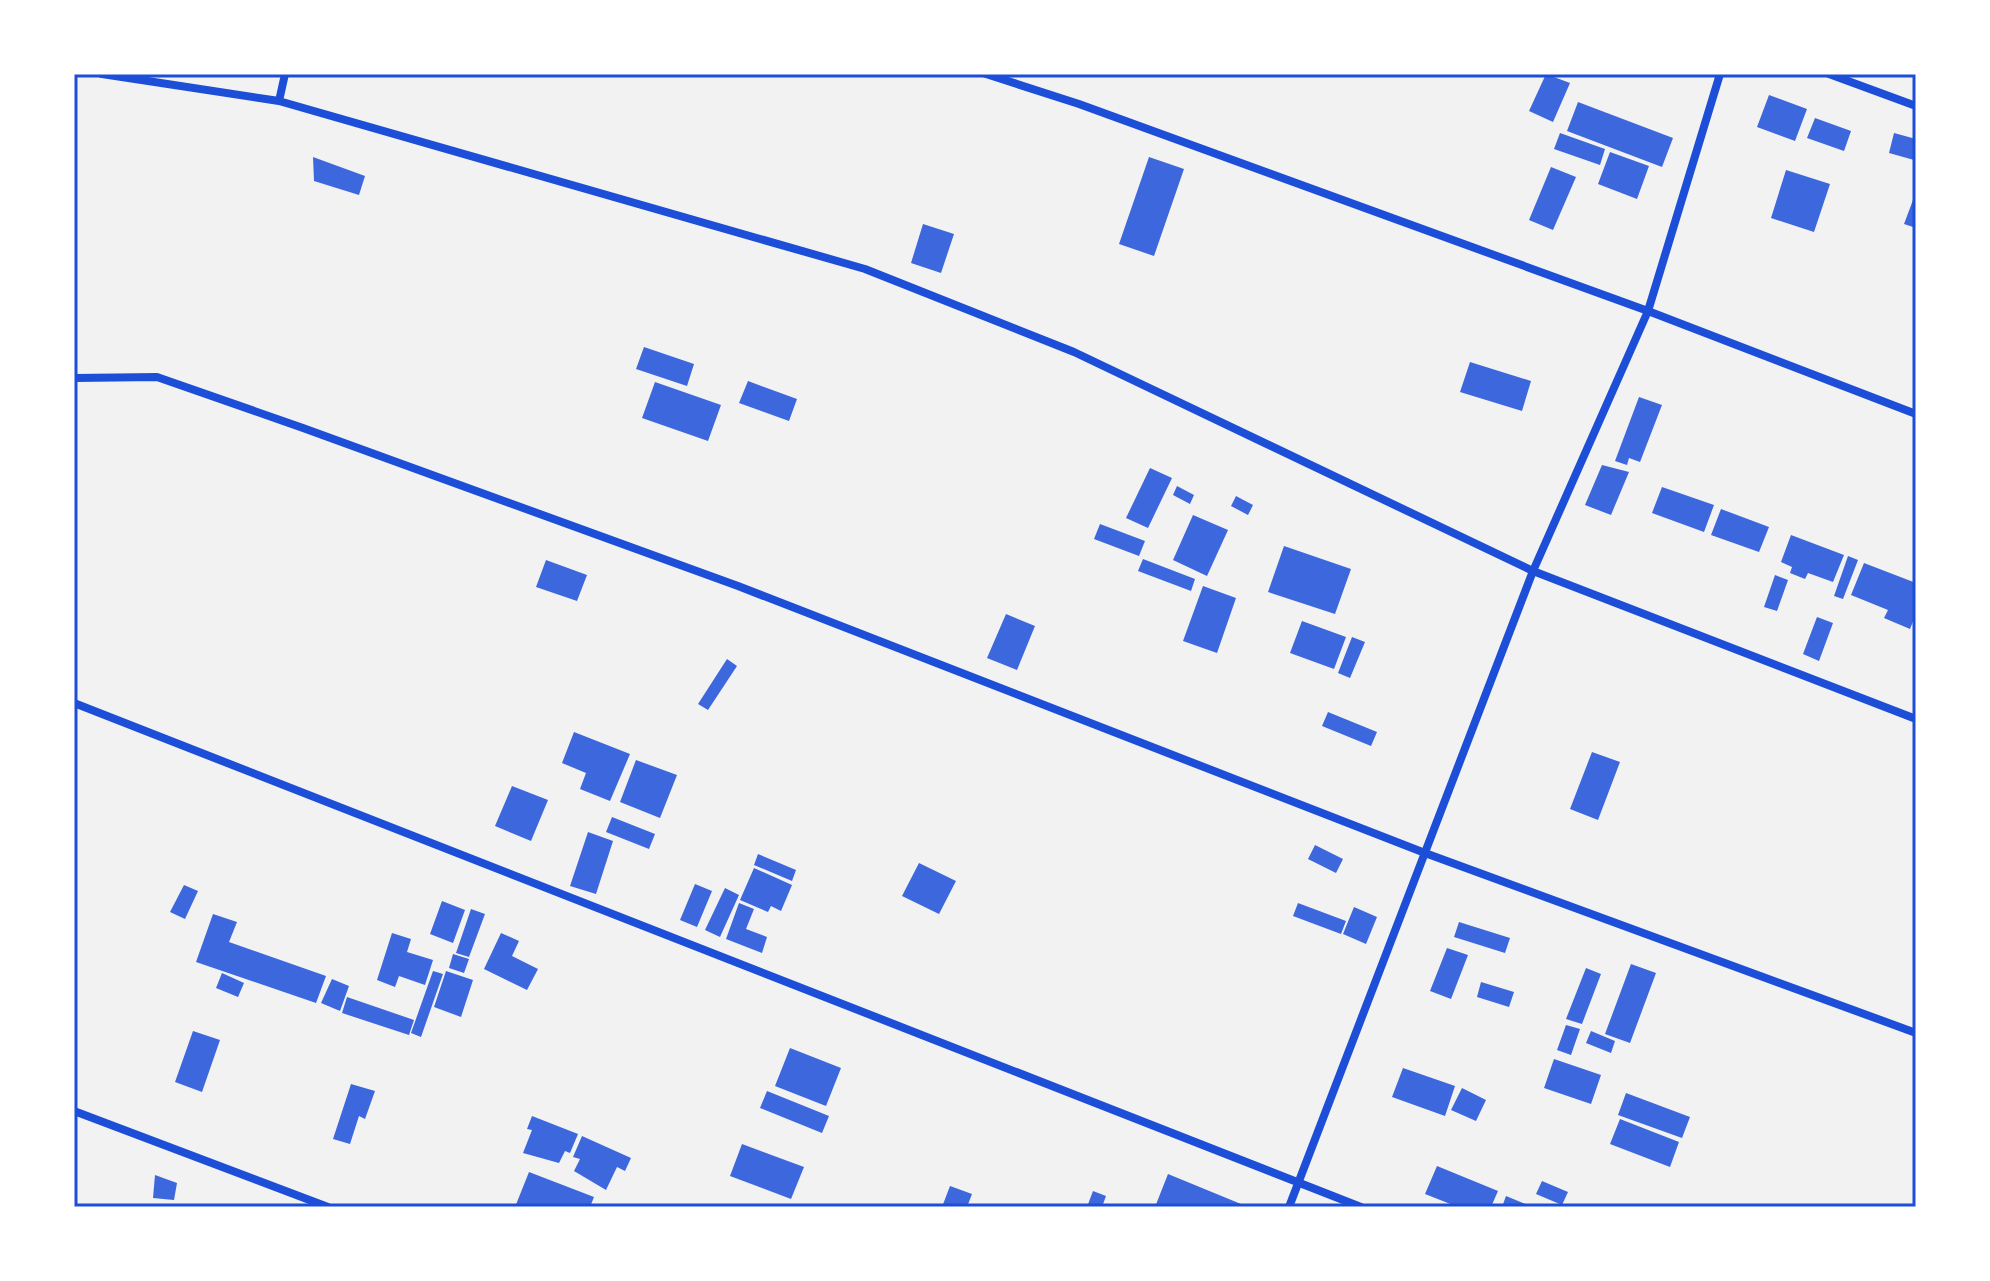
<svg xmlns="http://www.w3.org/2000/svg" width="1990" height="1281" font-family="'Crimson Pro',serif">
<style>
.building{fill:#3d67dc}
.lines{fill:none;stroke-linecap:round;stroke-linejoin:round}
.minor{stroke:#1d4ed8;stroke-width:8}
.neatline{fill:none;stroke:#1d4ed8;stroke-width:3}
</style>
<rect width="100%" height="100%" fill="#f2f2f2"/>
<path class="building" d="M1546 74 1570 83 1553 122 1529 111Z
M1769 95 1807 109 1795 141 1757 127Z
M1578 102 1673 138 1662 167 1567 131Z
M1815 118 1851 131 1844 151 1807 138Z
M1560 133 1605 149 1600 165 1554 149Z
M1894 133 1916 139 1914 160 1889 153Z
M1610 152 1649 166 1637 199 1598 184Z
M313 157 365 176 359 195 314 181Z
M1149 157 1184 169 1154 256 1119 244Z
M1551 167 1576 177 1553 230 1529 220Z
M1786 170 1830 184 1814 232 1771 218Z
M1916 192V228L1904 224Z
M923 224 954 234 941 273 911 263Z
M644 347 694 364 687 386 636 369Z
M1470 362 1531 381 1522 411 1460 392Z
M748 381 797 399 789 421 739 403Z
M655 382 721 405 708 441 642 418Z
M1639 397 1662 405 1640 462 1629 458 1627 465 1615 461Z
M1602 465 1629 472 1611 515 1585 505Z
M1150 468 1172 478 1148 528 1126 518Z
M1177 486 1194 495 1190 504 1173 495Z
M1662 487 1714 505 1704 532 1652 513Z
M1236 496 1253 505 1248 515 1231 506Z
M1721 509 1769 527 1759 552 1711 535Z
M1193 515 1228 530 1207 576 1173 560Z
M1100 524 1145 541 1139 556 1094 539Z
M1791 535 1844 555 1833 582 1808 573 1805 579 1790 573 1792 567 1781 562Z
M1284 546 1351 569 1335 614 1268 592Z
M1848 556 1858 560 1843 599 1834 596Z
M1143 559 1195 579 1191 591 1138 571Z
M546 560 587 575 577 601 536 587Z
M1864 563 1916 583V614L1910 629 1884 618 1888 610 1851 595Z
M1775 575 1788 580 1777 611 1764 607Z
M1203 586 1236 598 1217 653 1183 641Z
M1006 614 1035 626 1017 670 987 658Z
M1817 617 1833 623 1819 661 1803 654Z
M1302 621 1346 637 1334 669 1290 653Z
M1352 637 1365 642 1350 678 1338 673Z
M727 659 737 666 708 710 698 704Z
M1328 712 1377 732 1371 746 1322 726Z
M574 732 630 754 610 801 580 789 586 773 562 763Z
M1592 752 1620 762 1598 820 1570 809Z
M636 760 677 775 660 818 620 802Z
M512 786 548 800 531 841 495 826Z
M612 817 655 834 649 849 606 832Z
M588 832 613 841 596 894 570 886Z
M1315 845 1343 859 1336 873 1308 859Z
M758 854 796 870 792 881 754 865Z
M919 863 956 881 939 914 902 896Z
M754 868 792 885 781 911 771 906 768 912 740 900Z
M695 884 712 891 697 927 680 920Z
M184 885 198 891 185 919 170 912Z
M725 888 739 895 720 937 705 930Z
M442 901 465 910 453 943 430 934Z
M739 903 754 909 746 929 767 937 762 953 726 939Z
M1298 903 1346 921 1341 934 1293 916Z
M1354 907 1377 917 1366 944 1343 934Z
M471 909 485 914 469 957 456 953Z
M213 914 237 922 229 942 326 976 316 1003 196 962Z
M1459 922 1510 938 1505 953 1454 937Z
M392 933 411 939 407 952 433 960 425 985 399 976 395 987 377 980Z
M501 933 519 941 512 956 538 969 527 990 484 969Z
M1447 948 1468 955 1451 999 1430 991Z
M453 954 469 959 464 973 449 968Z
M1631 964 1656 973 1630 1043 1605 1034Z
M1586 968 1601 974 1582 1024 1566 1019Z
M433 971 443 974 421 1037 411 1033Z
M446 971 473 980 461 1017 434 1007Z
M222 973 244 983 238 997 216 988Z
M332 979 349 986 340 1011 321 1003Z
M1481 982 1514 992 1509 1007 1477 997Z
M347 997 414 1020 409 1035 342 1013Z
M1566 1025 1580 1029 1571 1055 1557 1050Z
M193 1031 220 1040 202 1092 175 1082Z
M1591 1031 1615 1041 1611 1053 1586 1043Z
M790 1048 841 1068 826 1106 775 1086Z
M1554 1059 1601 1075 1591 1104 1544 1088Z
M1403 1068 1455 1086 1445 1116 1392 1097Z
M351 1084 375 1091 365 1119 359 1116 350 1144 333 1139Z
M1462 1088 1486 1100 1476 1121 1451 1110Z
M767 1091 829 1116 822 1133 760 1108Z
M1626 1093 1690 1117 1682 1138 1618 1115Z
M532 1116 578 1134 570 1153 565 1151 559 1163 523 1153 532 1130 527 1129Z
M1620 1119 1679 1142 1670 1167 1610 1144Z
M582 1136 631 1158 625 1171 617 1167 606 1190 574 1171 580 1159 573 1157Z
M742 1144 804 1167 791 1199 730 1176Z
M1437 1166 1498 1191 1491 1207H1458L1425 1194Z
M529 1172 594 1197 590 1207H515Z
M1168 1174 1241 1204 1239 1207H1155Z
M155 1175 177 1183 174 1200 153 1198Z
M1542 1181 1568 1192 1562 1205 1536 1194Z
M950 1186 972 1194 967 1207H942Z
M1093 1191 1106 1196 1102 1207H1087Z
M1506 1196 1533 1207H1502Z"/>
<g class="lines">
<path class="minor" d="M102 74 279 101 865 269 1074 352 1533 571 1916 719
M986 74 1079 104 1648 311 1916 414
M1829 74 1916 106
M279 101 285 74
M74 378 157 377 303 428 738 586 1425 853 1916 1033
M74 703 1361 1207
M74 1111 328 1207
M1289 1207 1533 571 1648 311 1720 74"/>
</g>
<rect width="1990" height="1281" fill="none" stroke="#ffffff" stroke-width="152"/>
<rect x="76" y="76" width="1838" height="1129" class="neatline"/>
</svg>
